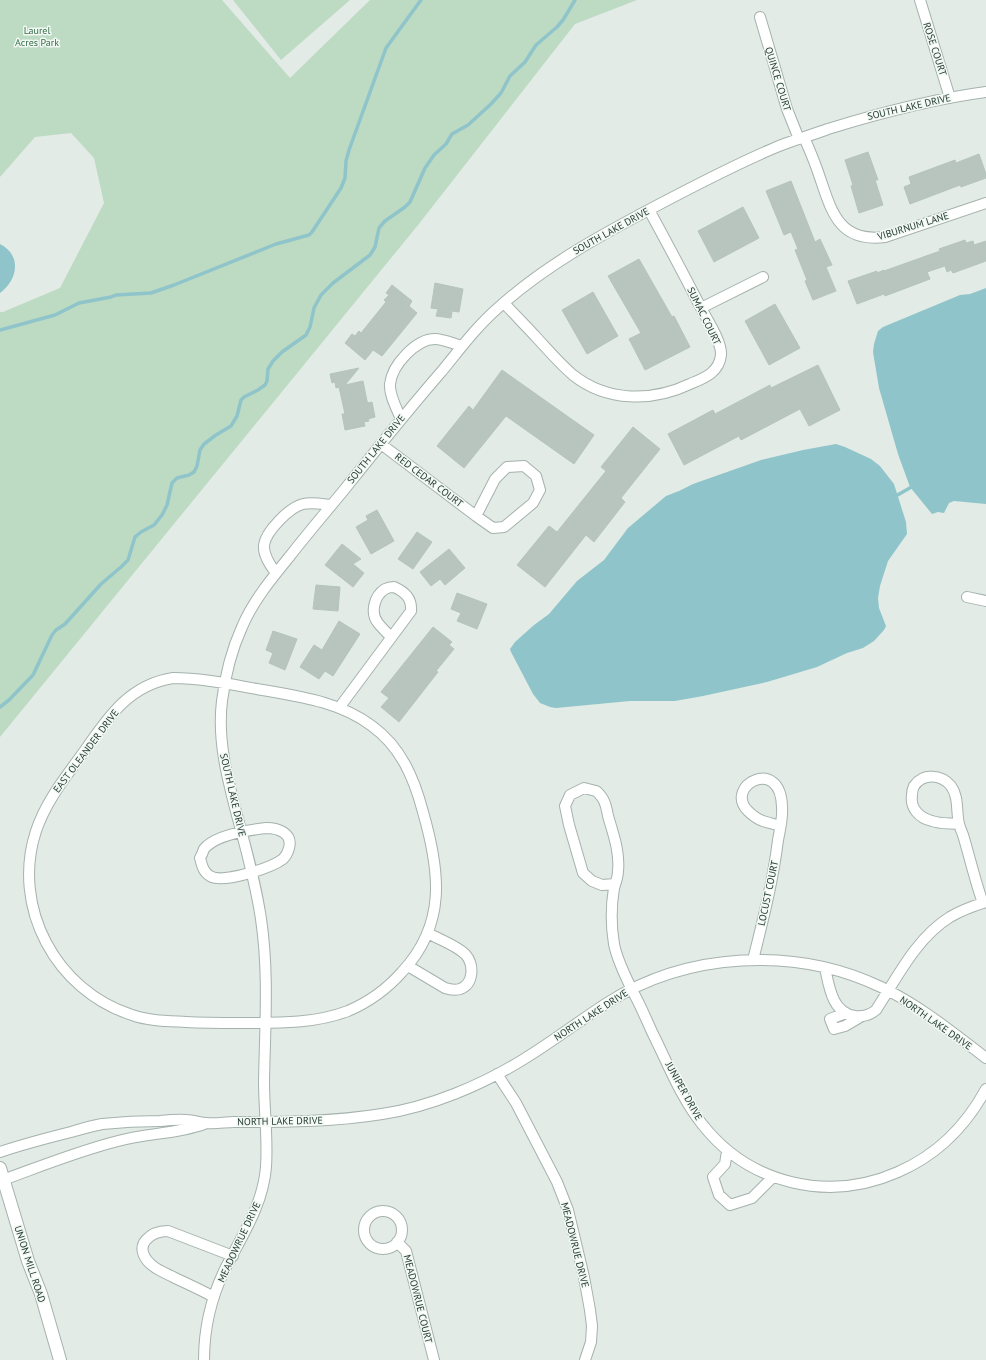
<svg xmlns="http://www.w3.org/2000/svg" width="986" height="1360" font-family="'PT Sans',sans-serif">
<style>
.green{fill:#bddac3}
.water{fill:#8fc5ca}
.lines{fill:none;stroke-linecap:round;stroke-linejoin:round}
.stream{stroke:#8fc5ca;stroke-width:3.5}
.building{fill:#b8c5bf;stroke:#b5c4bd}
.minor-casing{stroke:#a5b2ad;stroke-width:12}
.tertiary-casing{stroke:#a5b2ad;stroke-width:14}
.minor{stroke:#fff;stroke-width:10}
.tertiary{stroke:#fff;stroke-width:12}
.labels{text-anchor:middle;dominant-baseline:central;stroke-width:3;stroke-linejoin:round;paint-order:stroke}
.park-label{font-size:10px;fill:#326d45;stroke:#f2f8f4}
.street-label{font-size:10px;fill:#243a33;stroke:#f2f8f4}
</style>
<rect width="100%" height="100%" fill="#e2ebe6"/>
<path class="green" d="M0 0H222L290 78 370 0H637L575 24 418 225 0 737V312H3L60 288 104 203 94 158 71 133 35 137 0 177Z
M233 0H350L281 60Z"/>
<path class="water" d="M0 244C22 255 18 280 0 293Z
M986 288V504L954 501 949 503 944 513 938 512 932 514 910 487 898 454 879 388 873 352 874 344 878 331 883 327 960 295 970 294Z
M836 444 845 447 871 459 880 466 894 484 906 522 907 534 888 561 880 586 878 598 879 608 886 626 884 630 874 641 863 648 847 653 817 667 767 682 703 696 675 701H630L556 708 550 707 540 703 533 694 511 652 510 649 515 642 534 625 549 614 577 581 604 560 628 528 666 496 679 491 693 484 761 460 803 450Z"/>
<g class="lines">
<path class="stream" d="M0 330 55 315 79 303 111 297 116 295 151 293 174 285 276 244 309 235 312 232 341 188 345 178 346 161 349 150 386 48 421 0
M894 497 915 485
M0 707 9 700 33 675 52 635 56 630 65 624 101 584 121 567 128 560 135 537 141 532 154 525 162 515 167 505 172 483 177 478 189 475 194 472 197 466 200 450 204 444 216 435 231 426 237 416 241 400 244 397 258 390 265 385 267 381 268 369 273 361 282 352 306 335 310 327 314 308 321 295 333 283 370 255 375 247 379 228 385 221 405 207 410 202 425 168 434 155 446 144 452 134 468 125 491 104 501 93 510 76 525 62 536 45 557 27 563 20 575 0"/>
</g>
<path class="building" d="M868 152 878 180H875L883 205 859 213 851 186 853 185 845 160Z
M979 154 986 174V178L961 187 960 185 910 204 904 187 911 184 909 177 955 160 956 163Z
M791 181 815 242 820 239 832 265 826 267 836 291 813 300 805 281 807 280 795 250 798 249 791 232 784 235 766 191Z
M743 207 759 238 714 262 698 231Z
M965 240 966 243 973 241 974 245 986 241V261L953 273 951 270 947 272 945 266 927 272 930 279 885 296 884 294 857 304 848 281 877 271V273L884 270V271L940 251 939 249Z
M639 259 672 317 674 316 690 347 645 370 629 339 641 333 608 276Z
M435 283 463 289 459 312 452 311 451 318 436 316 438 309 431 308Z
M392 285 412 301 409 306 417 313 382 356 373 350 365 360 345 343 352 334 355 336 359 331 361 333 386 302 384 300 389 295 386 293Z
M593 292 618 336 587 354 562 310Z
M775 304 800 348 769 365 745 321Z
M818 365 840 410 809 426 800 409 741 440 739 436 684 465 668 434 713 410 715 414 770 385 771 388Z
M359 368 345 385 363 381 367 401 368 403 372 402 375 417 368 419 369 421 364 422 365 426 345 430 342 414H345L339 387 336 388 335 382 332 383 330 374Z
M502 370 594 435 574 464 506 416 464 468 437 446 469 406 473 410Z
M633 427 660 449 621 498 625 502 594 542 586 535 545 587 517 565 549 526 557 532 606 471 601 467Z
M377 510 394 541 371 554 356 527 368 520 366 516Z
M417 532 432 542 413 569 398 559Z
M342 544 361 559 353 564 364 573 353 587 325 565Z
M449 549 465 568 445 585 440 579 431 586 420 572Z
M316 585 340 587 338 611 313 609Z
M457 593 487 604 477 629 457 621 461 613 451 609Z
M339 621 360 634 333 676 325 671 319 679 300 667 314 645 322 650Z
M433 627 452 642 449 645 454 649 436 671 438 672 399 722 381 707 389 698 381 692Z
M273 631 297 639 285 670 269 663 273 653 266 650Z"/>
<g class="lines">
<defs>
<path id="minor" d="M920 0 950 98
M760 17 787 109 799 139
M804 137C809 149 814 160 818 172 831 209 837 243 885 237L986 203
M504 303C515 315 526 326 537 338 549 351 560 364 573 375 607 402 652 402 690 384 704 378 719 373 721 355 722 341 706 318 700 306 683 273 666 241 649 210
M701 308 763 277
M401 419C397 409 389 395 390 384 392 365 416 339 435 339 443 339 454 344 462 346
M381 444 476 516
M524 466 536 476 540 490 533 503 504 527 493 528 476 516 495 479 507 467Z
M276 573C270 565 263 555 264 545 266 531 290 507 303 504 312 502 322 504 331 505
M967 597 986 601
M173 678C201 678 229 684 257 689 296 696 339 701 372 726 401 747 414 778 423 812 440 871 447 924 402 972 387 989 369 1002 348 1011 314 1024 277 1023 240 1023 222 1023 204 1023 186 1022 168 1021 149 1021 132 1015 56 991 11 907 36 831 46 801 65 778 83 753 107 719 128 685 173 678Z
M339 708 411 611C412 598 405 592 394 587 391 587 387 588 385 589 374 596 370 613 378 623 382 628 387 633 391 637
M959 824C950 823 940 824 932 821 919 818 910 808 912 795 912 792 913 788 914 786 923 773 941 774 951 786 959 797 956 811 959 824 960 828 962 832 963 835 970 858 975 881 983 903
M266 828C278 828 293 833 289 848 288 852 286 856 283 859 271 868 222 884 210 876 203 872 202 865 200 858 202 855 203 852 204 849 215 835 249 830 266 828Z
M615 884 602 885 592 881 583 873 569 825 565 806 570 795 584 788 596 791C599 793 601 796 603 799 606 804 607 810 608 816 613 833 620 852 618 871 618 877 616 882 614 888 611 906 611 926 614 944 617 960 625 975 632 990 640 1004 646 1019 653 1034 668 1064 681 1098 702 1124 749 1184 828 1203 898 1172 937 1155 966 1126 986 1089
M753 960C763 920 773 881 778 840 780 829 783 818 782 807 781 755 723 786 748 811 752 815 757 819 763 821 768 823 775 824 780 826
M408 966 445 988C449 989 455 991 460 989 474 984 474 965 466 955 458 946 438 939 428 933
M825 968C829 986 832 1013 855 1016 864 1017 870 1015 876 1010 897 978 916 938 950 917 962 910 973 906 986 902
M846 1013 830 1019 834 1029 845 1026 862 1016
M497 1074 516 1103 557 1182 568 1210 584 1277 590 1310 592 1326 591 1342 585 1360
M727 1151 725 1164 713 1177 719 1195 730 1205 752 1198 773 1177
M0 1152C24 1144 47 1138 71 1132 81 1129 92 1126 102 1124 121 1122 141 1121 160 1121 169 1120 178 1119 187 1120 194 1120 200 1123 207 1123 216 1124 225 1122 234 1122 283 1122 333 1122 382 1114 430 1107 482 1085 524 1059 552 1042 579 1021 607 1003 687 952 795 946 881 987 919 1005 952 1032 986 1058
M0 1181C39 1167 78 1151 118 1141 147 1133 177 1134 204 1124
M364 1230a19 19 0 1 1 38 0a19 19 0 1 1-38 0Z
M397 1242 406 1251 434 1360
M214 1297C201 1290 188 1284 175 1278 168 1274 159 1271 153 1266 145 1260 138 1249 146 1240 152 1233 160 1231 168 1231L233 1256
M204 1360C204 1328 211 1298 225 1269 242 1236 263 1205 266 1167 268 1138 264 1110 264 1081 265 1027 269 973 261 919 256 885 247 852 238 819 228 781 217 741 222 701 225 677 232 649 242 627 253 601 272 578 290 556 307 534 326 512 344 490 376 450 408 410 442 371 460 349 477 326 499 307 546 265 601 235 656 206 694 186 732 166 772 149 790 141 809 136 828 129 880 113 932 99 986 92"/>
<path id="tertiary" d="M0 1168 28 1261 41 1294 60 1360"/>
</defs>
<use href="#minor" class="minor-casing"/>
<use href="#tertiary" class="tertiary-casing"/>
<use href="#minor" class="minor"/>
<use href="#tertiary" class="tertiary"/>
</g>
<g class="labels">
<g class="park-label">
<text x="37" y="30">Laurel<tspan x="37" dy="12">Acres Park</tspan></text>
</g>
<g class="street-label">
<text transform="translate(935 49) rotate(72)">ROSE COURT</text>
<text transform="translate(778 79) rotate(73)">QUINCE COURT</text>
<text transform="translate(909 107) rotate(-13)">SOUTH LAKE DRIVE</text>
<text transform="translate(913 226) rotate(-17)">VIBURNUM LANE</text>
<text transform="translate(611 231) rotate(-29)">SOUTH LAKE DRIVE</text>
<text transform="translate(704 316) rotate(64)">SUMAC COURT</text>
<text transform="translate(376 449) rotate(-51)">SOUTH LAKE DRIVE</text>
<text transform="translate(429 480) rotate(37)">RED CEDAR COURT</text>
<text transform="translate(86 751) rotate(-53)">EAST OLEANDER DRIVE</text>
<text transform="translate(233 795) rotate(77)">SOUTH LAKE DRIVE</text>
<text transform="translate(768 893) rotate(-78)">LOCUST COURT</text>
<text transform="translate(591 1015) rotate(-33)">NORTH LAKE DRIVE</text>
<text transform="translate(936 1023) rotate(35)">NORTH LAKE DRIVE</text>
<text transform="translate(684 1091) rotate(61)">JUNIPER DRIVE</text>
<text transform="translate(280 1121) rotate(-1)">NORTH LAKE DRIVE</text>
<text transform="translate(239 1242) rotate(-65)">MEADOWRUE DRIVE</text>
<text transform="translate(575 1245) rotate(76)">MEADOWRUE DRIVE</text>
<text transform="translate(30 1264) rotate(72)">UNION MILL ROAD</text>
<text transform="translate(418 1299) rotate(76)">MEADOWRUE COURT</text>
</g>
</g>
</svg>
